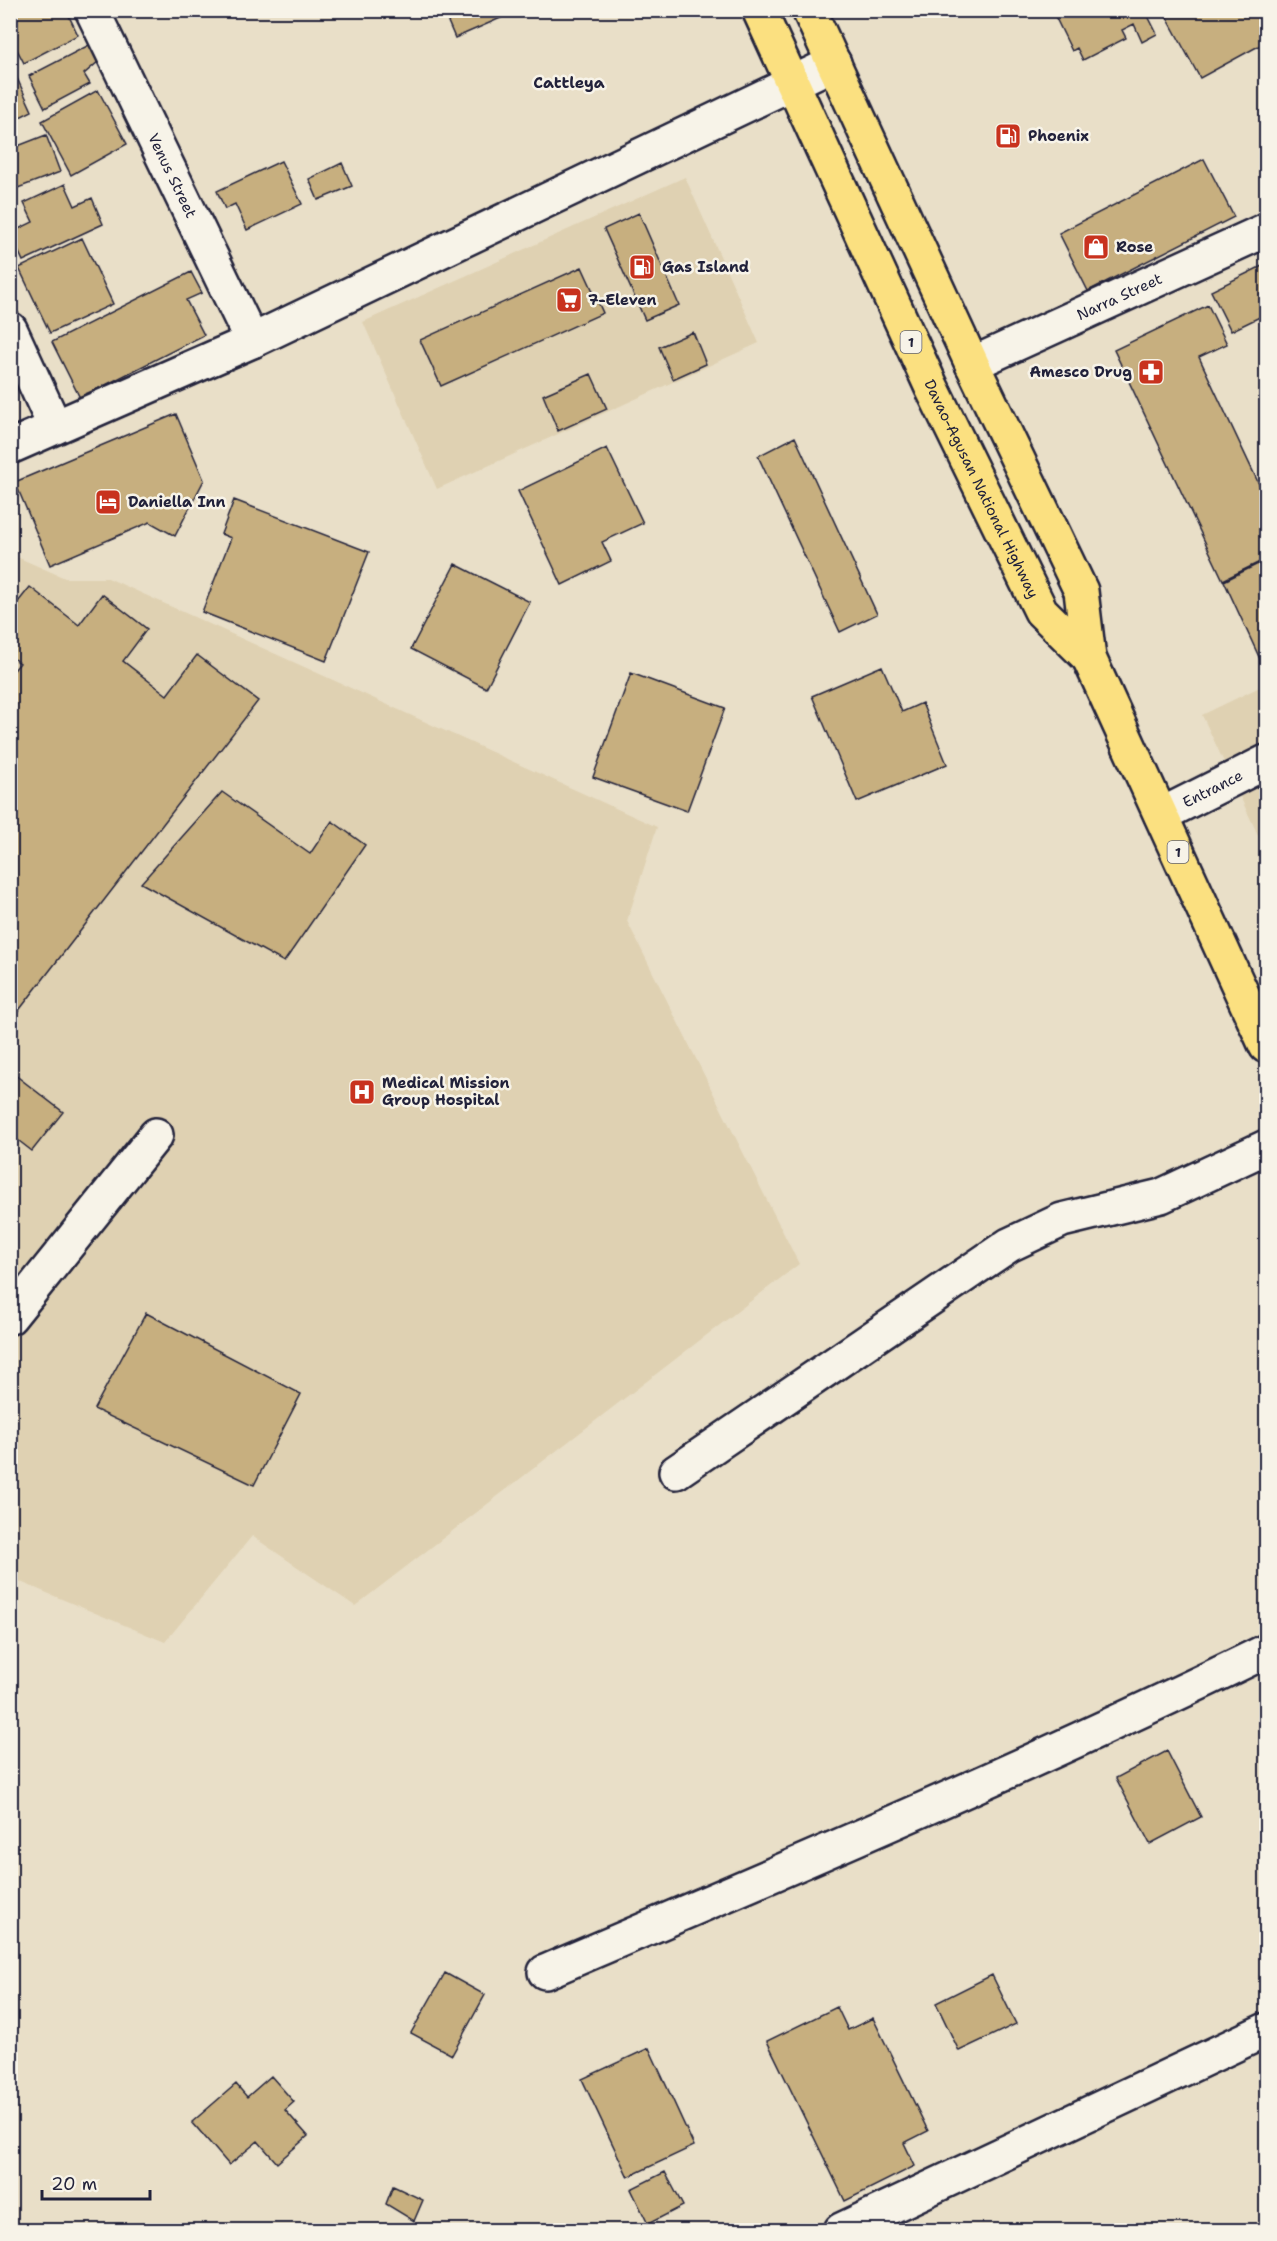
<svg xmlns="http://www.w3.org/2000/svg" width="1277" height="2241" font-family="'Shantell Sans',sans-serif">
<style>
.built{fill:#dfd1b2}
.building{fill:#c7af7f;stroke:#22223b;stroke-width:1.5}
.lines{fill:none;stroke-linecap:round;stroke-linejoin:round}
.minor-casing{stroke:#22223b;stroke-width:38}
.highway-casing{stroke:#22223b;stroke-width:38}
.minor{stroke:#f7f3e8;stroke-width:33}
.highway{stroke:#fbe080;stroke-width:33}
.labels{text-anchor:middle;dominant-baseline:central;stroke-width:5;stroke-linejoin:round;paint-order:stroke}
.shield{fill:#f7f3e8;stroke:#62616f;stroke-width:1.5}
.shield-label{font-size:14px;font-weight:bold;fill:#22223b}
.poi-label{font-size:15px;font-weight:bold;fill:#22223b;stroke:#f7f3e8;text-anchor:start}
.street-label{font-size:15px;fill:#22223b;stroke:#f7f3e8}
.neighbourhood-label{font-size:16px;font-weight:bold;fill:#22223b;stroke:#f7f3e8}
</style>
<rect width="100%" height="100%" fill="#e9dfc8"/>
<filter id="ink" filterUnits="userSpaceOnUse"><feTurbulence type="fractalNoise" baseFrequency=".0167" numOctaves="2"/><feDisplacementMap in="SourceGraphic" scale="12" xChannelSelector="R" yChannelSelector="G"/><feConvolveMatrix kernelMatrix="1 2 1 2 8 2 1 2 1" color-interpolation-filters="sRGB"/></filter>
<g filter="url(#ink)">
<path class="built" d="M685 177 759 343 437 489 363 322Z
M10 554 65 578H108L657 827 627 921 799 1264 355 1606 252 1536 165 1642 11 1578Z
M1266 684V852L1202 715Z"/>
<path class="building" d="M17 10H66L78 35 24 63 10 36V14Z
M443 10H519L455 38Z
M1052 10H1154L1148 16 1157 34 1142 42 1134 24 1122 30 1126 38 1083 60 1077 48 1072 51Z
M1163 10H1266V42L1200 78Z
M91 44 99 61 84 74 90 84 45 108 29 76Z
M16 76 32 111 10 122V78Z
M98 90 127 144 71 175 42 121Z
M46 135 60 172 10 191V149Z
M1204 159 1234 217 1088 291 1059 233Z
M281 161 302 204 247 230 235 204 225 209 217 191Z
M342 163 352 186 318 200 309 179Z
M65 184 75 206 92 198 103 224 23 261 10 233 33 222 24 203Z
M639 213 679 305 645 320 604 229Z
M82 238 113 304 50 333 19 268Z
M1266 264V314L1231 331 1211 291Z
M582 267 603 313 441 386 420 340Z
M191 272 202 293 186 300 204 335 80 398 52 342Z
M1208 305 1227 344 1199 357 1266 499V559L1223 580 1114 350Z
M693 332 706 364 673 379 659 347Z
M591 374 607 409 558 431 543 395Z
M176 414 204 480 175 536 150 522 50 565 15 482Z
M795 437 877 614 840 632 758 456Z
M607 448 643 523 602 542 611 561 562 585 518 491Z
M234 500 369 552 326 661 202 612 231 538 221 534Z
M1266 560V672L1224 581Z
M455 564 530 602 486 688 411 649Z
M30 587 79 625 102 594 147 629 123 661 167 695 197 655 258 701 10 1022V675L20 663 10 656V612Z
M882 666 902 712 922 703 947 764 857 802 812 696Z
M631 673 725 708 687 811 593 777Z
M222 792 310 854 332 821 365 845 284 962 141 883Z
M10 1071 63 1112 32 1151 10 1134Z
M146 1313 301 1394 254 1485 94 1409Z
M1167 1751 1201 1817 1150 1844 1116 1778Z
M445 1973 485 1995 452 2055 411 2033Z
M992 1975 1016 2024 959 2051 936 2003Z
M837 2007 848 2030 873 2018 928 2131 904 2143 915 2166 845 2201 767 2041Z
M649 2048 694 2146 628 2177 582 2079Z
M271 2076 294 2102 285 2110 308 2136 277 2163 258 2141 229 2165 192 2122 236 2084 247 2097Z
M665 2172 683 2206 648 2224 631 2189Z
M393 2186 423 2200 414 2221 386 2204Z"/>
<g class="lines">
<defs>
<g id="minor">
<path id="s1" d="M92 10 252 341"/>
<path d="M10 329 55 427"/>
<path id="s2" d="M972 364 1266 230"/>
<path d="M10 447 252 341 834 63"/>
<path id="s3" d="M1161 815 1266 762"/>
<path d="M10 1317 156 1135"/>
<path d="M676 1472 1009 1245 1062 1220 1161 1196 1266 1147"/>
<path d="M545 1972C787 1869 1030 1766 1266 1651"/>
<path d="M841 2230 1266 2030"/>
</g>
<g id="highway">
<path id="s4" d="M759 10 932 388 1041 611 1089 658"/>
<path d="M809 10 972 364 1081 591 1089 658 1266 1046"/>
</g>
</defs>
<use href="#minor" class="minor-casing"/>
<use href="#highway" class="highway-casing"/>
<use href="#minor" class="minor"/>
<use href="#highway" class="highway"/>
</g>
</g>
<defs>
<symbol id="fuel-square" viewBox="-11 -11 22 22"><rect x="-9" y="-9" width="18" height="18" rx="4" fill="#c8321e" stroke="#f7f3e8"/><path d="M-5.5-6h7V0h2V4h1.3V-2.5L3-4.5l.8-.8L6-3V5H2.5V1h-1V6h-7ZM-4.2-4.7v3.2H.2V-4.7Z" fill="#fff"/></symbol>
<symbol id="shop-square" viewBox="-11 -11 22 22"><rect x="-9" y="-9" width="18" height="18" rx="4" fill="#c8321e" stroke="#f7f3e8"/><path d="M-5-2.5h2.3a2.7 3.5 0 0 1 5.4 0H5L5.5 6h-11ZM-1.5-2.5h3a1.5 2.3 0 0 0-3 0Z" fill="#fff"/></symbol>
<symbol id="supermarket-square" viewBox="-11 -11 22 22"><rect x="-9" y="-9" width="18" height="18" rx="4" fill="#c8321e" stroke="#f7f3e8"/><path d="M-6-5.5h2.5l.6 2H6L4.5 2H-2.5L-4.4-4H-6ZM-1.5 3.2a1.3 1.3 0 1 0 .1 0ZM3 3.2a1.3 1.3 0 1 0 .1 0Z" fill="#fff"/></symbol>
<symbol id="pharmacy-square" viewBox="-11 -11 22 22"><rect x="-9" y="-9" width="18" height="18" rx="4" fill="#c8321e" stroke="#f7f3e8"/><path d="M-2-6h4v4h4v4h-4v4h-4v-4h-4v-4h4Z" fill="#fff"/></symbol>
<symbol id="hotel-square" viewBox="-11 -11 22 22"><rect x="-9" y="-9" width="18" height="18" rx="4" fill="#c8321e" stroke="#f7f3e8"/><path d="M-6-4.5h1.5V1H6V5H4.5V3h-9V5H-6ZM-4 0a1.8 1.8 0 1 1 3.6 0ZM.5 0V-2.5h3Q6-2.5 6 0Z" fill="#fff"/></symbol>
<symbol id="hospital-square" viewBox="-11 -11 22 22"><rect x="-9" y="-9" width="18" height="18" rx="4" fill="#c8321e" stroke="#f7f3e8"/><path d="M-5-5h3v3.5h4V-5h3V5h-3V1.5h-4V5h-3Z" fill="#fff"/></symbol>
</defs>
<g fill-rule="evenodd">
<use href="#fuel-square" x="993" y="121" width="30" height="30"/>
<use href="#shop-square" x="1081" y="232" width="30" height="30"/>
<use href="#fuel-square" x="627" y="252" width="30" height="30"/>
<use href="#supermarket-square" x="554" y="285" width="30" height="30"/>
<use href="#pharmacy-square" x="1136" y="357" width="30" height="30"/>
<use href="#hotel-square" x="93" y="487" width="30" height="30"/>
<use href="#hospital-square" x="347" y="1077" width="30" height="30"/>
</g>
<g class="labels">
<g class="shield">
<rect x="900.5" y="331" width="21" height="22" rx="4.5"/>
<rect x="1167.5" y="841" width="21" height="22" rx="4.5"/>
</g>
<g class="shield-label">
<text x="911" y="342">1</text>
<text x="1178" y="852">1</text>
</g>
<g class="poi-label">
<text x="1028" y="136">Phoenix</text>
<text x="1116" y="247">Rose</text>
<text x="662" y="267">Gas Island</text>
<text x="588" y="300">7-Eleven</text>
<text x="1132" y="372" text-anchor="end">Amesco Drug</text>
<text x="128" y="502">Daniella Inn</text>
<text x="382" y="1083">Medical Mission<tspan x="382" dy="17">Group Hospital</tspan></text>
</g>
<g class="street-label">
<text stroke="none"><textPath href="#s1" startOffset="184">Venus Street</textPath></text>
<text stroke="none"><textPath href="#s2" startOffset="162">Narra Street</textPath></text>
<text stroke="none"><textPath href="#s4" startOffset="528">Davao-Agusan National Highway</textPath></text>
<text stroke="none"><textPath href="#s3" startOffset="58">Entrance</textPath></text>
</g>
<g class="neighbourhood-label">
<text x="569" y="82">Cattleya</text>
</g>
</g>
<rect width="1277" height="2241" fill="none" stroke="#f7f3e8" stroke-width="36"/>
<rect x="18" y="18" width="1241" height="2205" fill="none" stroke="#22223b" stroke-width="2" filter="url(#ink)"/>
<path d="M42 2190v9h108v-9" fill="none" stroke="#22223b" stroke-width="3"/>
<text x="51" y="2190" font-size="18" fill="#22223b" stroke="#f7f3e8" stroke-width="4.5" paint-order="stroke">20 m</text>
</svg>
